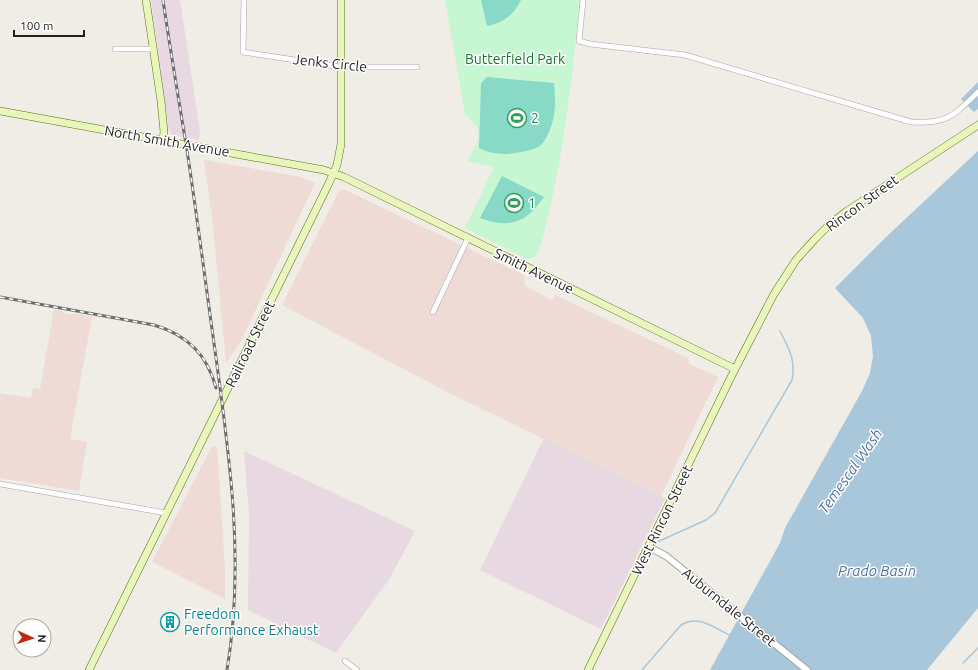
<svg xmlns="http://www.w3.org/2000/svg" width="978" height="670" font-family="Ubuntu,sans-serif">
<style>
.commercial{fill:#efdbd6}
.industrial{fill:#e8d8e2}
.park{fill:#c6f6d2}
.pitch{fill:#89d9c7}
.water{fill:#a9c7da}
.lines{fill:none;stroke-linecap:round;stroke-linejoin:round}
.stream{stroke:#a9c7da;stroke-width:1.5}
.minor-casing{stroke:#a3a3a3;stroke-width:6}
.tertiary-casing{stroke:#a3a3a3;stroke-width:8}
.secondary-casing{stroke:#55700c;stroke-width:8}
.minor{stroke:#fff;stroke-width:5}
.tertiary{stroke:#fff;stroke-width:6}
.secondary{stroke:#eaf5be;stroke-width:7}
.rail-casing{stroke:#6d6d6d;stroke-width:3}
.rail{stroke:#fff;stroke-width:1.5;stroke-dasharray:4.5;stroke-linecap:butt}
.labels{text-anchor:middle;dominant-baseline:central;stroke-width:3;stroke-linejoin:round;paint-order:stroke}
.park-label{font-size:14px;fill:#13772b;stroke:#fff}
.street-label{font-size:14px;fill:#1f1f1f;stroke:#fff}
.leisure-label{font-size:14px;fill:#27864d;stroke:#fff;text-anchor:start}
.culture-label{font-size:14px;fill:#0d838f;stroke:#fff;text-anchor:start}
.water-label{font-size:15px;font-style:italic;fill:#516fa8;stroke:#fff}
</style>
<rect width="100%" height="100%" fill="#efede6"/>
<path class="commercial" d="M204 160 301 177 315 183 240 343 226 363 212 217Z
M343 189 524 275 525 286 552 300 555 295 688 358 689 364 718 377 661 496 447 392 282 305 339 191Z
M54 309 65 312V314H80L90 316 92 317 70 439 87 442 79 491 0 478V393L31 398 33 388 40 389Z
M212 446 217 447 225 567V599L152 562Z"/>
<path class="industrial" d="M151 0H180L200 132 199 140 172 135 169 131Z
M544 438 665 498 601 629 480 570Z
M244 451 415 531 390 578 336 653 248 610 249 514Z"/>
<path class="park" d="M445 0H580C572 75 565 150 546 224 544 232 540 254 533 258 531 259 529 259 527 259L465 228 494 167 467 161C472 151 484 137 476 126 473 122 469 118 465 114Z"/>
<path class="pitch" d="M481 0H521C514 15 503 23 487 26Z
M487 77 554 83C556 101 556 117 548 134 546 138 544 142 541 145 535 150 523 152 515 153 502 155 491 154 479 148L481 83Z
M502 176 544 197C526 223 510 229 480 218Z"/>
<path class="water" d="M978 82V109L974 112 961 99Z
M978 151V608L927 670H710L780 543 785 528 862 391 870 373 873 356 871 336 863 318 835 288 885 238Z"/>
<g class="lines">
<path class="stream" d="M655 543 706 520 715 513 792 380C796 360 789 349 780 331
M963 663 978 648
M642 670 681 625C699 614 714 628 731 636"/>
<defs>
<path id="minor" d="M244 0 243 52 341 67H417
M583 0 579 41 590 44 685 55 911 122C948 124 953 116 978 92
M115 49H153
M433 312 468 238
M0 484 166 513
M345 661 357 670"/>
<path id="tertiary" d="M649 547 666 556 807 670"/>
<path id="secondary" d="M146 0 161 101 164 132 163 140
M0 111 324 170 344 177 735 369
M89 670 329 183 337 165 341 144V0
M588 670 732 375 774 294 796 260 814 240 829 225 847 211 978 125"/>
</defs>
<use href="#minor" class="minor-casing"/>
<use href="#tertiary" class="tertiary-casing"/>
<use href="#secondary" class="secondary-casing"/>
<use href="#minor" class="minor"/>
<use href="#tertiary" class="tertiary"/>
<use href="#secondary" class="secondary"/>
<defs>
<path id="rail" d="M163 0C170 48 178 96 186 144 196 208 204 272 213 336 228 446 246 558 227 670
M0 297 154 325C187 335 207 354 216 388"/>
</defs>
<use href="#rail" class="rail-casing"/>
<use href="#rail" class="rail"/>
</g>
<defs>
<symbol id="stadium-ring" viewBox="-11 -11 22 22"><circle r="9.5" fill="#fff" stroke="#2e9e5b" stroke-width="1.5"/><path d="M0-5a6.5 5 0 1 0 0 10a6.5 5 0 1 0 0-10ZM-3.5-1.8h7v3.6h-7Z" fill="#2e9e5b"/></symbol>
<symbol id="building-ring" viewBox="-11 -11 22 22"><circle r="9.5" fill="#fff" stroke="#0f9aa8" stroke-width="1.5"/><path d="M-4-6H4V6H1V3H-1V6H-4ZM-2.5-4.3h1.7v1.8h-1.7ZM.8-4.3h1.7v1.8H.8ZM-2.5-1h1.7V.8h-1.7ZM.8-1h1.7V.8H.8Z" fill="#0f9aa8"/></symbol>
</defs>
<g fill-rule="evenodd">
<use href="#stadium-ring" x="506" y="107" width="22" height="22"/>
<use href="#stadium-ring" x="503" y="192" width="22" height="22"/>
<use href="#building-ring" x="159" y="611" width="22" height="22"/>
</g>
<g class="labels">
<g class="park-label">
<text x="515" y="59">Butterfield Park</text>
</g>
<g class="street-label">
<text transform="translate(330 63) rotate(6)">Jenks Circle</text>
<text transform="translate(167 141) rotate(10)">North Smith Avenue</text>
<text transform="translate(862 203) rotate(-36)">Rincon Street</text>
<text transform="translate(534 271) rotate(26)">Smith Avenue</text>
<text transform="translate(250 344) rotate(-64)">Railroad Street</text>
<text transform="translate(662 520) rotate(-64)">West Rincon Street</text>
<text transform="translate(729 607) rotate(39)">Auburndale Street</text>
</g>
<g class="leisure-label">
<text x="531" y="118">2</text>
<text x="528" y="203">1</text>
</g>
<g class="culture-label">
<text x="184" y="614">Freedom<tspan x="184" dy="16">Performance Exhaust</tspan></text>
</g>
<g class="water-label">
<text transform="translate(850 471) rotate(-55)">Temescal Wash</text>
<text x="877" y="570">Prado Basin</text>
</g>
</g>
<g transform="translate(32 638) rotate(93)"><circle r="19" fill="#ffffff" stroke="#a5a5a5"/>
<path d="M0-3L7 15L0 10L-7 15Z" fill="#c02a0e"/>
<text y="-6" font-size="11" font-weight="bold" text-anchor="middle" fill="#1f1f1f">N</text>
</g>
<path d="M14 30v6h70v-6" fill="none" stroke="#1f1f1f" stroke-width="2"/>
<text x="20" y="30" font-size="12" fill="#1f1f1f" stroke="#ffffff" stroke-width="3" paint-order="stroke">100 m</text>
</svg>
